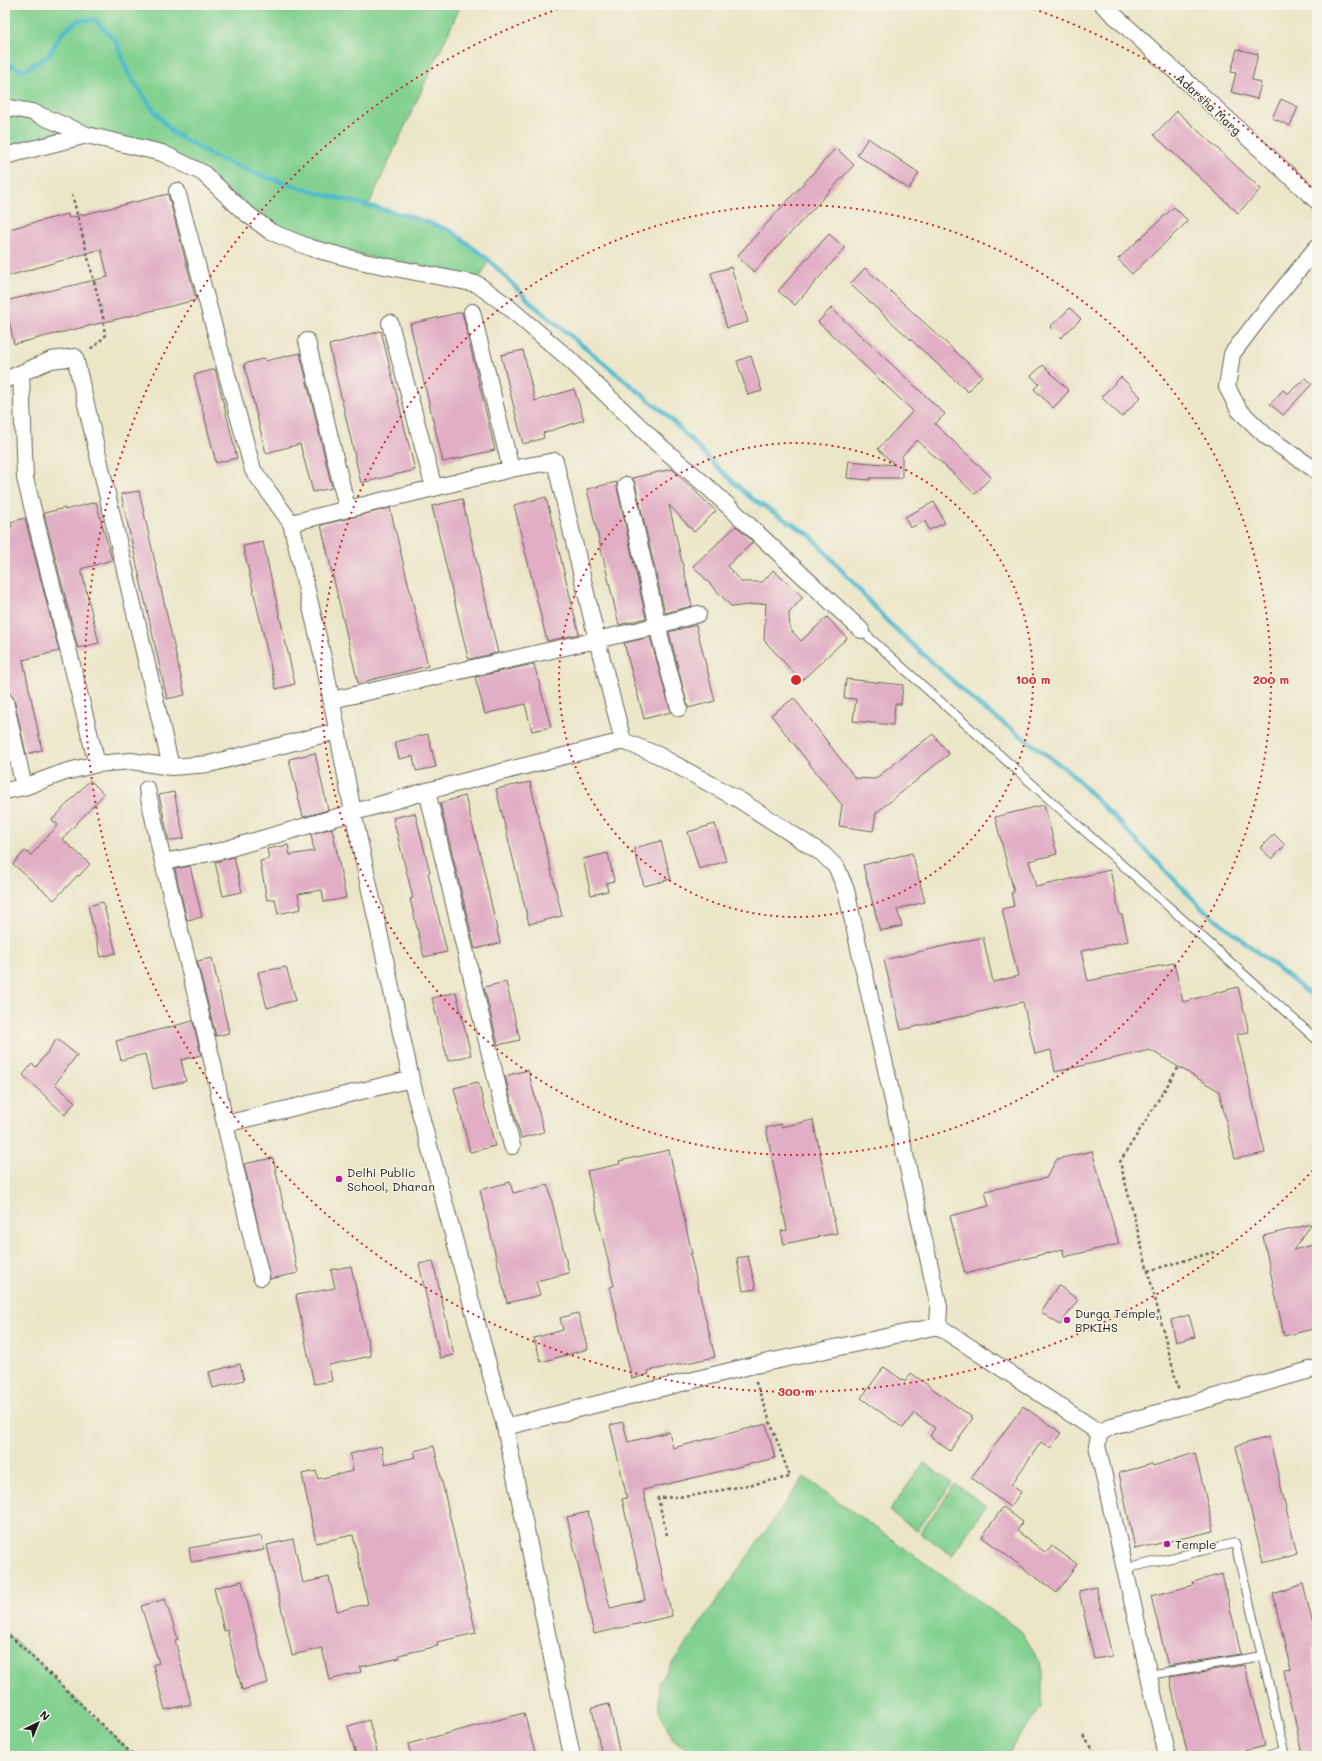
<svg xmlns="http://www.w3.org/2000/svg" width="1322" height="1761" font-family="Mali,sans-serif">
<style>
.green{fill:#83d191;stroke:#507656}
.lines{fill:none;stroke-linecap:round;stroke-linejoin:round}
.stream{stroke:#50bacd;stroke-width:4.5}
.building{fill:#e1aec5}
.lane-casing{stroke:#656359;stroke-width:10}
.street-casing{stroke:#656359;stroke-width:18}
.path{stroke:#656359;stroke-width:2.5;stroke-dasharray:3 3;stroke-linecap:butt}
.lane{stroke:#fff;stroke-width:8}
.street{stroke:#fff;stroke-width:16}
.ring{fill:none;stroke:#d62828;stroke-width:2;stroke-dasharray:2 4}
.poi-dot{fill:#b5179e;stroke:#f7f3e8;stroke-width:1.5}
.labels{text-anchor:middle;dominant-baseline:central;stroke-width:3;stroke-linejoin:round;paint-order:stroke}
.street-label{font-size:12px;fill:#1c1c1c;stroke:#f7f3e8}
.poi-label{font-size:12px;fill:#1c1c1c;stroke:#f7f3e8;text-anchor:start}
.centre{fill:#d62828;stroke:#f7f3e8;stroke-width:2}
.ring-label{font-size:12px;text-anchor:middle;font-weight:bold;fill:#d62828;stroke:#f7f3e8;stroke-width:3;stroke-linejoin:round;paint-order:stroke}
</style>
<rect width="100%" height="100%" fill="#f7f3e8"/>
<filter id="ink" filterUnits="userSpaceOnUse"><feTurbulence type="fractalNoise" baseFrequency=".025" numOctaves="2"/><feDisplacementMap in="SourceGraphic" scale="8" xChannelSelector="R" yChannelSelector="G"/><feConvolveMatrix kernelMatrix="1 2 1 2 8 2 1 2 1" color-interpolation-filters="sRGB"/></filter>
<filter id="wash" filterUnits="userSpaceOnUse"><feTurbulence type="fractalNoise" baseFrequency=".012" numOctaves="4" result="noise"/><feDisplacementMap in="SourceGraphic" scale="16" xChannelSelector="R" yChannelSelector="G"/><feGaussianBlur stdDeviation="0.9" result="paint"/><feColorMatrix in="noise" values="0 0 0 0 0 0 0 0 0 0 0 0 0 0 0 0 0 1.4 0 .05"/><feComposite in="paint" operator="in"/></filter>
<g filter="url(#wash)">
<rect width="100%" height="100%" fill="#ece6c9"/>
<path class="green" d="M5 5H461L369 204 413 217 451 231 489 260 477 284 271 232 203 173 87 135 5 156Z
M924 1463 952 1483 917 1531 889 1511Z
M804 1477 1022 1632 1042 1666V1705L1006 1756H697L673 1739 659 1710V1682Z
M955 1484 986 1506 952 1555 920 1533Z
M5 1632 18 1643 134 1756H5Z"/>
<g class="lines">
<path class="stream" d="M5 63 23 71 48 56 61 34 78 20H95L116 41 128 73 149 104 173 133 215 157 269 178 318 193 413 217 451 231 489 260 532 304 667 415 713 463 751 498 810 535 888 622 980 706 1071 773 1200 906 1317 1000"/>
</g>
<g id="blocks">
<path class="building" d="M1237 49 1258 54 1252 80 1261 83 1257 99 1231 92 1236 73 1231 72Z
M1281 99 1298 107 1290 126 1272 118Z
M1177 111 1261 189 1238 213 1154 135Z
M868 138 919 173 909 189 857 155Z
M836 148 854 165 754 272 737 256Z
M168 194 196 300 14 344 5 301 108 277 101 249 5 277V230L68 214 69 218Z
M1174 207 1188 221 1132 274 1118 259Z
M829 234 845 248 795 305 778 291Z
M731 267 748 322 727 328 711 273Z
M865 268 982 376 968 392 850 284Z
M831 308 945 414 935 424 991 477 975 494 917 440 902 456V478H870V480L847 478 849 461 895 465 878 449 913 411 818 322Z
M1070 308 1081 319 1061 338 1050 327Z
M462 312 495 450 443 462 410 324Z
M381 331 415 470 361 483 329 345Z
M523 350 535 401 574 389 584 420 543 433 544 438 523 444 501 355Z
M300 353 332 488 313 492 300 444 266 453 244 364 265 358V361Z
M751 356 762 391 748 395 737 361Z
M1043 365 1069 391 1053 408 1034 389 1039 384 1031 376Z
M215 369 237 458 216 463 194 375Z
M1121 377 1141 397 1122 417 1101 397Z
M1306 378 1312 384 1283 415 1270 404 1283 390 1287 394Z
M672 469 716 511 694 532 669 505 692 606 665 613 635 483 632 478Z
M617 482V487L646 618 619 625 587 489Z
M139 491 185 695 167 699 121 494Z
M546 497 579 634 547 641 514 505Z
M462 499 498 653 470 659 468 658 432 506Z
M96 502 112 560 81 569 99 643 78 648 44 513 65 508V510Z
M934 502 945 523 929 530 925 521 910 528 905 517Z
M390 508 428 666 358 683 321 525Z
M25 518 59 651 23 660 42 750 26 754 14 699 9 693 5 673V528L12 527 11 522Z
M736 526 753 542 727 566 741 582H763L773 570 803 597 789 613 790 629 801 641 827 617 847 638 801 681 764 640 766 603 732 607 693 566Z
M263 542 295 684 276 689 243 546Z
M696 625 715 701 688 708 669 632Z
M650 637 671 712 644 719 624 643Z
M534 664 551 727 532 731 525 704 485 714 475 677Z
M846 679 903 685 901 704H895L893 725 853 721 856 699 844 698Z
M794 698 855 778 875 779 933 734 949 754 876 813 873 831 839 826 842 805 771 715Z
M428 734 436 767 416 771 413 756 399 759 395 742Z
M315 753 328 810 303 817 289 759Z
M90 780 104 794 62 839 90 864 79 876 78 875 54 900 13 864 25 851 31 855 58 825 52 820Z
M530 782 562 916 529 924 496 789Z
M174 792 184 838 169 841 159 795Z
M465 796 481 858 500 943 475 949 440 803Z
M1044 805 1057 854 1029 861 1036 887 1110 870 1120 915H1122L1128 941 1081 951 1088 981 1174 963 1183 1002 1238 987 1249 1032 1237 1034 1265 1153 1235 1159 1219 1091 1150 1050 1055 1072 1051 1050 1035 1054 1023 1002 901 1030 884 960 983 937 993 982 1018 976 1002 909 1014 906 1011 893 1014 892 995 817Z
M415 813 430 872 428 873 447 952 424 957 410 899 413 898 393 818Z
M715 824 726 861 699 869 688 832Z
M332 828 346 898 324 902 322 890 298 894 301 909 278 914 275 899 267 900 260 861 269 859 267 849 288 845 290 855 314 851 311 834Z
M1274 834 1285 845 1272 859 1260 848Z
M661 841 671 879 644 886 634 848Z
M608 853 614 881 606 883 608 891 591 895 583 859Z
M912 853 925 902 897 909 902 926 880 931 863 865Z
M234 857 242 892 223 896 215 862Z
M190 866 202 917 187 920 175 869Z
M103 902 116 953 101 957 88 906Z
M212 958 229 1033 216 1036 197 961Z
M286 967 296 1000 267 1008 258 972Z
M506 982 520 1040 498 1045 484 987Z
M456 992 471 1055 448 1061 432 998Z
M193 1021 201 1055 181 1060 186 1081 153 1089 145 1054 121 1060 116 1041Z
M57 1039 77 1055 55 1084 75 1102 65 1115 23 1075 32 1064 36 1067Z
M528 1070 544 1132 521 1138 505 1076Z
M478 1082 495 1146 470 1152 454 1088Z
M813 1120 837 1233 784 1244 781 1231 787 1230 766 1128 781 1124V1127Z
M669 1150 692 1254H690L715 1357 648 1371 649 1374 632 1379 610 1287 614 1286 587 1171 620 1164 619 1161Z
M1092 1151 1119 1244 1064 1257 1063 1249 965 1274 950 1216 989 1206 985 1191 1046 1178 1057 1159Z
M273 1158 298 1273 270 1279 244 1164Z
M510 1182 513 1193 548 1185 569 1273 536 1281 540 1295 507 1303 480 1190Z
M1312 1224 1293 1250 1317 1244V1328L1284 1336 1263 1236Z
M748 1256 756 1289 743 1291 737 1258Z
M433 1261 454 1355 440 1358 419 1264Z
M351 1266 371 1356 329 1365 332 1381 314 1384 296 1295 335 1288 331 1270Z
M1058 1285 1078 1300 1060 1325 1041 1312Z
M578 1313 588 1349 541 1362 534 1338 563 1330 560 1318Z
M1189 1315 1195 1337 1176 1342 1171 1320Z
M240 1364 244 1380 213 1388 209 1372Z
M884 1367 905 1382 911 1373 973 1418 950 1451 930 1436 935 1428 914 1413 903 1428 861 1398Z
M1023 1406 1061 1433 1050 1448 1041 1442 1011 1485 1021 1492 1010 1507 971 1478Z
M623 1422 628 1442 669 1432 673 1448 766 1424 775 1458 643 1490 672 1616 594 1634 567 1517 588 1512 610 1608 645 1600 622 1499 627 1498 610 1425Z
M1269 1437 1297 1554 1263 1563 1236 1446Z
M381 1446 385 1464 416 1457 414 1451 434 1446 476 1633 437 1642 438 1646 399 1655 400 1658 360 1667 361 1672 329 1680 322 1648 292 1655 267 1545 293 1539 303 1583 329 1577 337 1611 368 1604 353 1535 316 1543 302 1474 316 1471 318 1479 353 1471 350 1454Z
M1195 1453 1214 1531 1135 1549 1119 1473 1152 1464 1153 1466Z
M1003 1507 1023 1522 1017 1531 1046 1553 1052 1546 1077 1564 1057 1593 982 1537Z
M261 1536 264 1550 191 1562 189 1548Z
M1222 1574 1241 1654 1168 1666 1151 1596 1194 1585 1193 1582Z
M242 1581 268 1683 242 1690 227 1630 224 1631 214 1588Z
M1303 1584 1317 1641V1647L1312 1648 1317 1685V1750L1302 1754 1285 1672 1291 1671 1273 1594Z
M1096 1587 1112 1656 1094 1659 1079 1591Z
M165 1599 178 1639 175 1640 191 1704 165 1710 153 1665 159 1663 141 1606Z
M1244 1665 1265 1746 1221 1756H1188L1171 1686H1172L1170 1677Z
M609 1704 620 1756H602L592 1708Z
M524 1713 536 1756H411L408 1744Z
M369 1720 378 1756H356L348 1726Z"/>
</g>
</g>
<g filter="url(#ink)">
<use href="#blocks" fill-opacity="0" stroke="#656359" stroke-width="1"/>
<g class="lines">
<defs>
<path id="lane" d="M861 630 1317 1040
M1124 1569 1235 1543 1285 1752 1269 1756
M1149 1675 1262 1656"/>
<path id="street" d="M1103 5 1317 201
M5 107 32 112 87 135 162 153 203 173 242 210 271 232 311 248 364 262 477 284 506 305 568 358 659 445 710 489 861 630
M5 156 87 135
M177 191 253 470 291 523 324 662 353 812 411 1079 505 1427 572 1756
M1317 247 1257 321 1232 354 1227 387 1239 410 1266 436 1317 471
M472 312 511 469
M390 323 434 488
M307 341 347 508
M21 374 25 478 97 764
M5 380 51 360 75 357 171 767
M626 485 662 645 679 708
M291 523 511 469 555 461 597 640 623 741
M332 700 640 630 698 614
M5 701 24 787
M147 789 163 862 213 1064 225 1124 261 1277
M5 791 24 787 65 772 97 764 131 761 171 767 209 764 337 731
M427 791 512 1146
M163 862 220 851 427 791 623 741 658 755 741 801 823 854 837 868 846 890 939 1307 938 1326
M225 1124 411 1079
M505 1427 750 1366 938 1326 1100 1433
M1167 1756 1097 1445 1100 1433 1112 1426 1317 1368"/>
</defs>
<use href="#lane" class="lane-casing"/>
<use href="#street" class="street-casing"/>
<path class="path" d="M72 194 103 317 105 336 96 345 88 350
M1178 1068 1120 1162 1179 1392
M1148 1271 1214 1252
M667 1535 658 1498 691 1496 790 1477 755 1380
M5 1632 18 1643 134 1756
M1083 1736 1098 1756"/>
<use href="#lane" class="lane"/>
<use href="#street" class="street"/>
</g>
</g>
<g class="ring">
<circle cx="796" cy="680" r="237"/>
<circle cx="796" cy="680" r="475"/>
<path d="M1317 1166A712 712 0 1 1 564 7M1028 7A712 712 0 0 1 1317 194"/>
</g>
<g class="poi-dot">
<circle cx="339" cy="1179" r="4"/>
<circle cx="1067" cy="1320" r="4"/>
<circle cx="1167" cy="1544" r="4"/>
</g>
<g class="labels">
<g class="street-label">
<text transform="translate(1209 104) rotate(43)">Adarsha Marg</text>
</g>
<g class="poi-label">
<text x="347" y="1172">Delhi Public<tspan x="347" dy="14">School, Dharan</tspan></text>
<text x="1075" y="1313">Durga Temple,<tspan x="1075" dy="14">BPKIHS</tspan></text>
<text x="1175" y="1544">Temple</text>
</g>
</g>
<circle cx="796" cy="680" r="6" class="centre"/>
<g class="ring-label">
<text x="1033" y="684">100 m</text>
<text x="1271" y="684">200 m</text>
<text x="796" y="1396">300 m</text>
</g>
<rect width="1322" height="1761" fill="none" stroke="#f7f3e8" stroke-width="20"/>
<g transform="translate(38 1723) rotate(43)" stroke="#f7f3e8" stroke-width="3" paint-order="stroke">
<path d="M0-3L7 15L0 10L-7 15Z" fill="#1c1c1c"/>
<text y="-6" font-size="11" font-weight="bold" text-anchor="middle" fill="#1c1c1c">N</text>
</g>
</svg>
